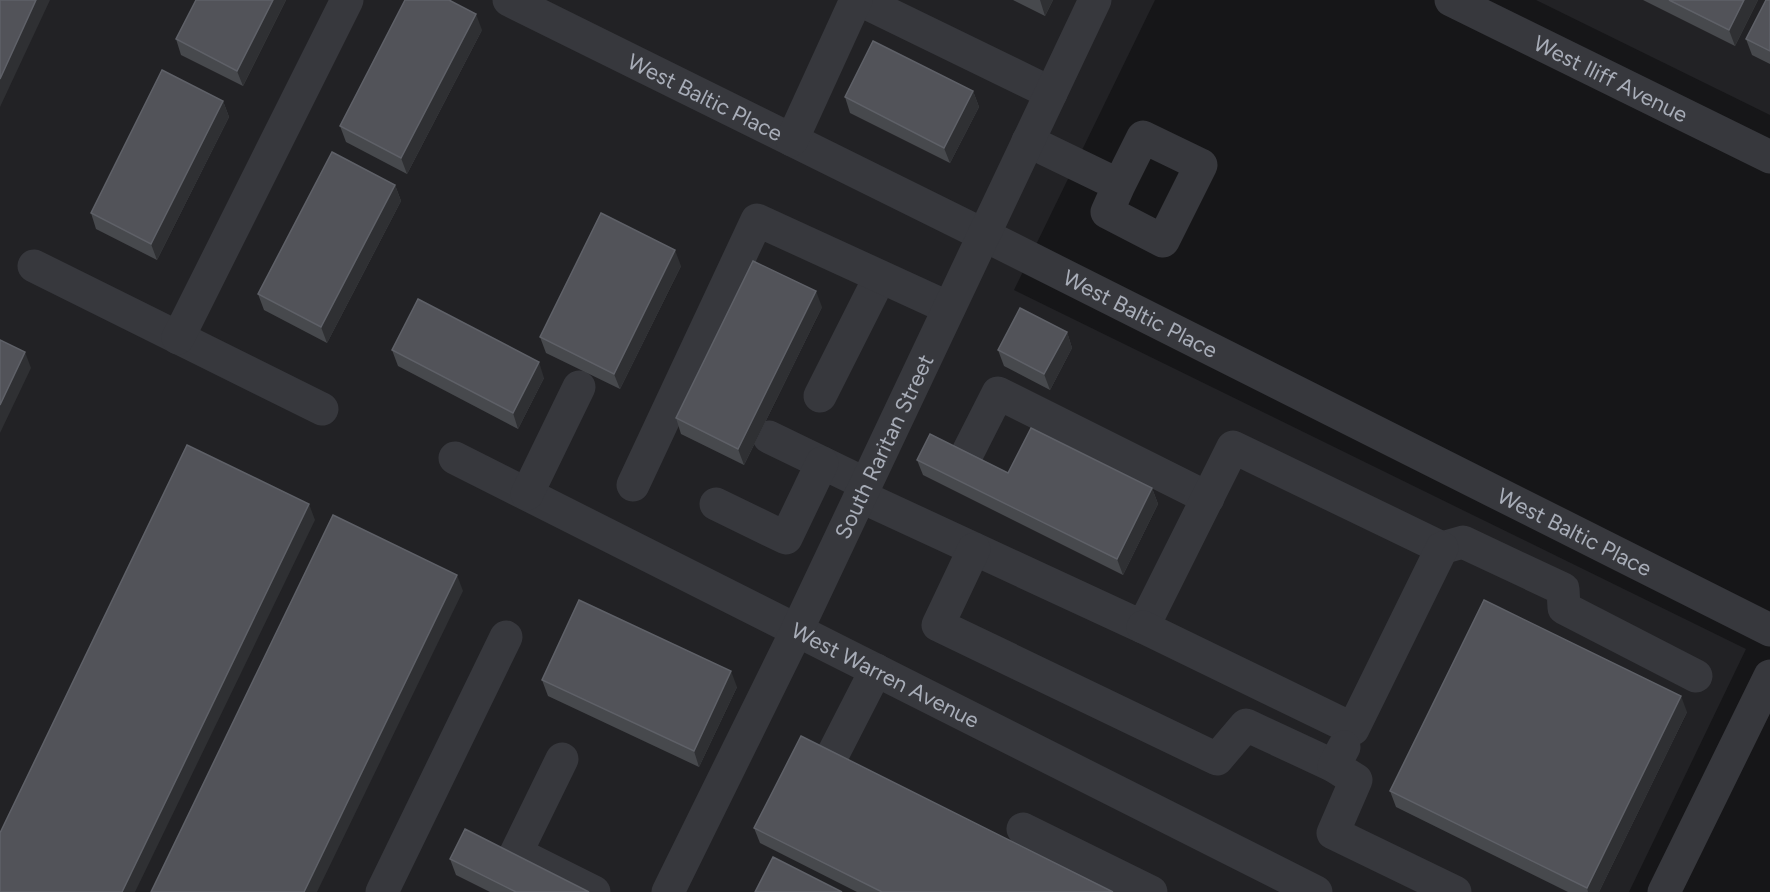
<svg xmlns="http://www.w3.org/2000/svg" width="1770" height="892" font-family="Figtree,sans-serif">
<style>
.built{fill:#222225}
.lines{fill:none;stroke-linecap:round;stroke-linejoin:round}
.minor{stroke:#37383d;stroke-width:33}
.wall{fill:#47494d}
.shaded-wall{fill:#2f3033}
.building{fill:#525359;stroke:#5f6168;stroke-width:1.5}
.labels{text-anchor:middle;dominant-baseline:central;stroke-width:4.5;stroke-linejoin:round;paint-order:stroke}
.street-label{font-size:22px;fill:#a8adb8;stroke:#111113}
</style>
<rect width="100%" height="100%" fill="#161618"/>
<path class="built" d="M0 0H1155L1014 290 1746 649 1629 892H0Z
M1536 0H1770V115Z"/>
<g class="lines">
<g class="minor">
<path id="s1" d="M509 0 984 235 1770 630"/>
<path d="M860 0 1051 93"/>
<path id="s2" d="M1451 0 1770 157"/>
<path d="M792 140 856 0"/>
<path d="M1028 141 1119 185 1107 212 1163 241 1201 165 1143 137 1119 185"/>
<path d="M34 266 322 409"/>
<path d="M178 338 347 0"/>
<path d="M820 396 880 277"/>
<path d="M769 437 866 484"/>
<path id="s3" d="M455 458 1316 892"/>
<path d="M965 458 998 393 1208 498"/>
<path d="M633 485 757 220 949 308"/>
<path d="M527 494 579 387"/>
<path d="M860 496 1143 627 1233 447 1442 548 1463 542 1563 589 1564 608 1696 676"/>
<path d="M716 504 786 538 822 463"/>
<path d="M974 549 938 625 1217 759 1246 725 1334 766"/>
<path d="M1143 627 1353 729 1442 548"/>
<path d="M1344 747 1334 766 1356 780 1333 833 1455 892"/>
<path d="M833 754 876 670"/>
<path d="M562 759 516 853 594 892"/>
<path d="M1023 829 1151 892"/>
<path d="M382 892 506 637"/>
<path id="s4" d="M668 892 797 630 1095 0"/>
<path d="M1664 892 1770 676"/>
</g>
</g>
<path class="wall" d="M196 0H286L243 86 181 55 176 39Z
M1013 0H1053L1045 16Z
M1643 0H1758L1735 46Z
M1770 0V64L1752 55 1746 39Z
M482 30 407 174 346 142 340 126Z
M973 91 979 107 950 163 850 113 845 97Z
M223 101 229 117 157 260 96 229 91 213Z
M395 185 401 201 327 343 264 310 258 294Z
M681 266 620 389 546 353 540 337Z
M822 307 744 465 681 434 676 418Z
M1067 332 1072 348 1050 390 1004 366 998 350Z
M392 350 544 378 518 429 398 366Z
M917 460 1008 473 1152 488 1158 504 1123 575 923 475Z
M542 680 737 687 699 767 548 696Z
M1687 712 1599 892H1568L1396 807 1390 791Z
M754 828 1113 892H857L760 843Z
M450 859 589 892H490L456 875Z"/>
<path class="shaded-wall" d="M36 0H50L0 107V79Z
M273 0H286L243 86 237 71Z
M1040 0H1053L1045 16Z
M1744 0H1758L1735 46 1729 30Z
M476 14 482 30 407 174 401 158Z
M973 91 979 107 950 163 944 148Z
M223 101 229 117 157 260 151 244Z
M395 185 401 201 327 343 321 327Z
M675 250 681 266 620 389 614 374Z
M816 291 822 307 744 465 738 449Z
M1067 332 1072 348 1050 390 1044 374Z
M25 352 31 368 0 433V405Z
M539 362 544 378 518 429 513 413Z
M1152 488 1158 504 1123 575 1117 559Z
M309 504 315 520 135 892H122Z
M457 575 463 591 317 892H304Z
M731 671 737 687 699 767 694 751Z
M1681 696 1687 712 1599 892H1588L1587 888Z"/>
<path class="building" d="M0 0H36L0 79Z
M196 0H273L237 71 176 39Z
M405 0H449L476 14 401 158 340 126Z
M1669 0H1744L1729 30Z
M1766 0H1770V51L1746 39Z
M873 41 973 91 944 148 845 97Z
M162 70 223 101 151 244 91 213Z
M332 152 395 185 321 327 258 294Z
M601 213 675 250 614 374 540 337Z
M753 261 816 291 738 449 676 418Z
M418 299 539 362 513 413 392 350Z
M1020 308 1067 332 1044 374 998 350Z
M0 340 25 352 0 405Z
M1031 428 1152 488 1117 559 917 460 930 434 1008 473Z
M187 445 309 504 122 892H0V833Z
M333 515 457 575 304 892H151Z
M579 600 731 671 694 751 542 680Z
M1484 600 1681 696 1587 888 1390 791Z
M801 736 1113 892H882L754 828Z
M465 829 589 892H516L450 859Z
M773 857 842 892H755Z"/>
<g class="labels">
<g class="street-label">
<text stroke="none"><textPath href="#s2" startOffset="178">West Iliff Avenue</textPath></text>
<text stroke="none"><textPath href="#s1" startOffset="219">West Baltic Place</textPath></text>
<text stroke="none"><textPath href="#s1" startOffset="705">West Baltic Place</textPath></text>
<text stroke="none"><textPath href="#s4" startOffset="495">South Raritan Street</textPath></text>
<text stroke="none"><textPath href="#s1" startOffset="1191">West Baltic Place</textPath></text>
<text stroke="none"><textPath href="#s3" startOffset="482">West Warren Avenue</textPath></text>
</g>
</g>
</svg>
